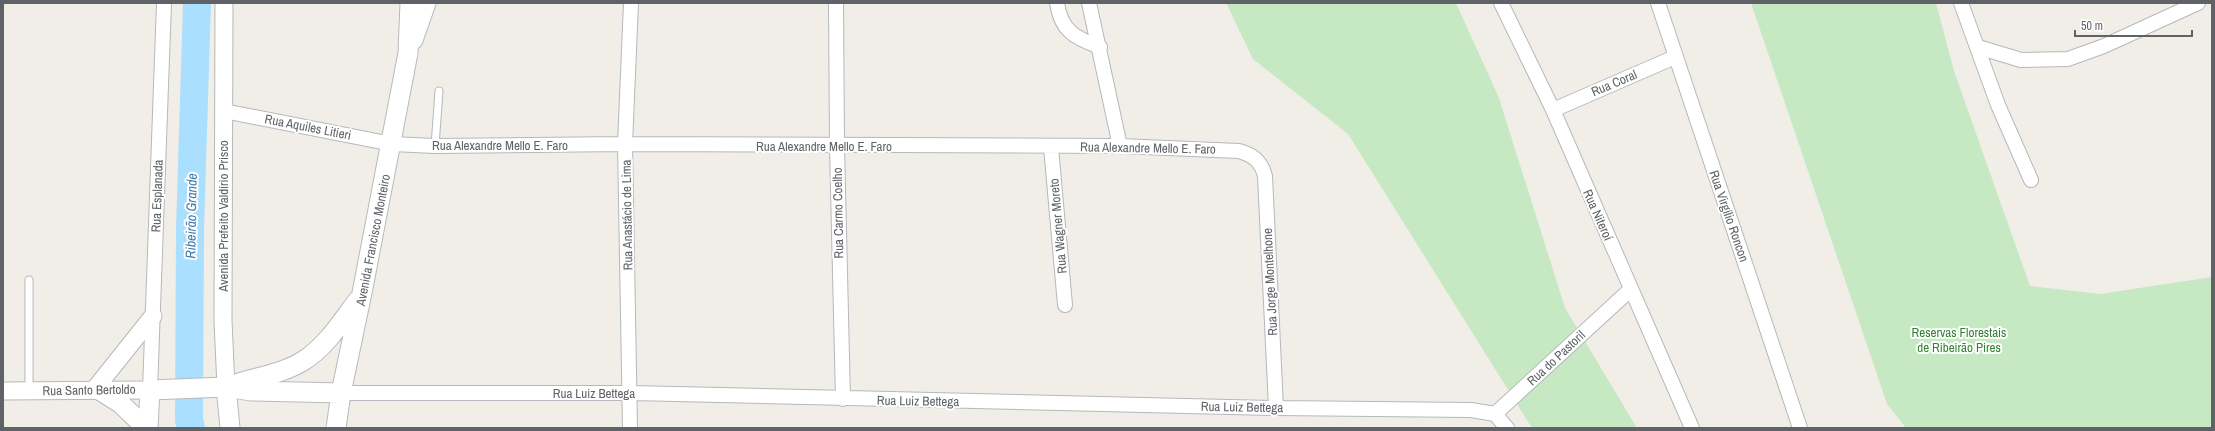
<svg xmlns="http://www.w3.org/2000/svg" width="2215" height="431" font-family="'Archivo Narrow',sans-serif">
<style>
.green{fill:#c6e9c4}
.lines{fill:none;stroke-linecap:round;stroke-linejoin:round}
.river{stroke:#aadfff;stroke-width:28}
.service-casing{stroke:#b5b8bc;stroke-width:9}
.minor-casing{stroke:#b5b8bc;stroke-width:16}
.tertiary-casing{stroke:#b5b8bc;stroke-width:19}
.secondary-casing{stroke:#b6babf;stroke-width:21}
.service{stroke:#fff;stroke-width:7}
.minor{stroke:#fff;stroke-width:14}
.tertiary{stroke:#fff;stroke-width:17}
.secondary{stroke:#fff;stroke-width:19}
.labels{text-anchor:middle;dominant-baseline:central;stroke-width:4;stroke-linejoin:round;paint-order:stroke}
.street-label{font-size:13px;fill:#5f6368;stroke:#fff}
.park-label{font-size:13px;fill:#338332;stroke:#fff}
.water-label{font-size:14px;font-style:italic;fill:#3f7bad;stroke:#fff}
</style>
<rect width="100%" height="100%" fill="#f1eee8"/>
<path class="green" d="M1226 3H1456L1499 98 1565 308 1637 428H1532L1348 134 1253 59Z
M1751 3H1936L1954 71 2030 286 2100 294 2212 277V428H1906L1887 404Z"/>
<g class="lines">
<path class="river" d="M191 428 189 420 190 229 197 3"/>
<defs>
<path id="service" d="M435 146 439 91
M29 391V280"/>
<path id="minor" d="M836 3 837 146 843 399
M1057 3C1061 31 1075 38 1100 47
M1089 3 1120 146
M1501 3 1553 110 1692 428
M1658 3 1800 428
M1961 3 1998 105 2031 180
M1978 47 2021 60 2068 59 2104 46 2198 3
M1553 110 1675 57
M224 111 392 144 435 146 625 144 1120 146 1239 151C1253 155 1261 161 1265 176L1276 408
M1051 147 1065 305
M150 390 164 3
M341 393H631L1276 408 1471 410 1495 414 1507 428
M1495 414 1631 289
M630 428 625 144 631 3"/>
<path id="tertiary" d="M224 3 223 321 226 387
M94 390 153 316
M3 391 150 390"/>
<path id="secondary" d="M413 40 426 3
M233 385C256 377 282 374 303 361 326 347 342 321 358 300
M226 387 230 428
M99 390 120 403 146 428
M148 428 150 390 226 387 251 391 341 393
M336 428 341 393 362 293 408 53 410 3"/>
</defs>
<use href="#service" class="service-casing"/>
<use href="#minor" class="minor-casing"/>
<use href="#tertiary" class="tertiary-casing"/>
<use href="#secondary" class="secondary-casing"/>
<use href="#service" class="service"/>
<use href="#minor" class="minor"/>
<use href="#tertiary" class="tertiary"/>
<use href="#secondary" class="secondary"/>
</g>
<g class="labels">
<g class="street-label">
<text transform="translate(1614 83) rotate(-23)">Rua Coral</text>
<text transform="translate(308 127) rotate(11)">Rua Aquiles Litieri</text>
<text x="500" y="145">Rua Alexandre Mello E. Faro</text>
<text x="824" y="146">Rua Alexandre Mello E. Faro</text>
<text transform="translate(1148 148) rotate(1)">Rua Alexandre Mello E. Faro</text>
<text transform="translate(157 196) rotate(-88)">Rua Esplanada</text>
<text transform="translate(838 213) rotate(-91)">Rua Carmo Coelho</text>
<text transform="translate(627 215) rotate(-91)">Rua Anastácio de Lima</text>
<text transform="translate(1598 215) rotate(66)">Rua Niteroí</text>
<text transform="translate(223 216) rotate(-90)">Avenida Prefeito Valdírio Prisco</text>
<text transform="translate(1729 216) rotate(71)">Rua Virgílio Roncon</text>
<text transform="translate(1058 226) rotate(-95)">Rua Wagner Moreto</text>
<text transform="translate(373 240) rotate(-79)">Avenida Francisco Monteiro</text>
<text transform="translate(1270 282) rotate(-93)">Rua Jorge Montelhone</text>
<text transform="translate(1556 358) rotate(-43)">Rua do Pastoril</text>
<text transform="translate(89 390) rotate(-1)">Rua Santo Bertoldo</text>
<text x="594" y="393">Rua Luiz Bettega</text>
<text transform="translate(918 401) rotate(1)">Rua Luiz Bettega</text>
<text transform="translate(1242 407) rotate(1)">Rua Luiz Bettega</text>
</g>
<g class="park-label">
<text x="1959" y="332">Reservas Florestais<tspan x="1959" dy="15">de Ribeirão Pires</tspan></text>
</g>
<g class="water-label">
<text transform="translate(191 216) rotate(-89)">Ribeirão Grande</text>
</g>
</g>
<rect width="2215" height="431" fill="none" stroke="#5f6368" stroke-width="8"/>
<path d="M2075 30v6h117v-6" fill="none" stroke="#5f6368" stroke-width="2"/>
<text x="2081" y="30" font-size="12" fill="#5f6368" stroke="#ffffff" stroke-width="3" paint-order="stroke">50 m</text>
</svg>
